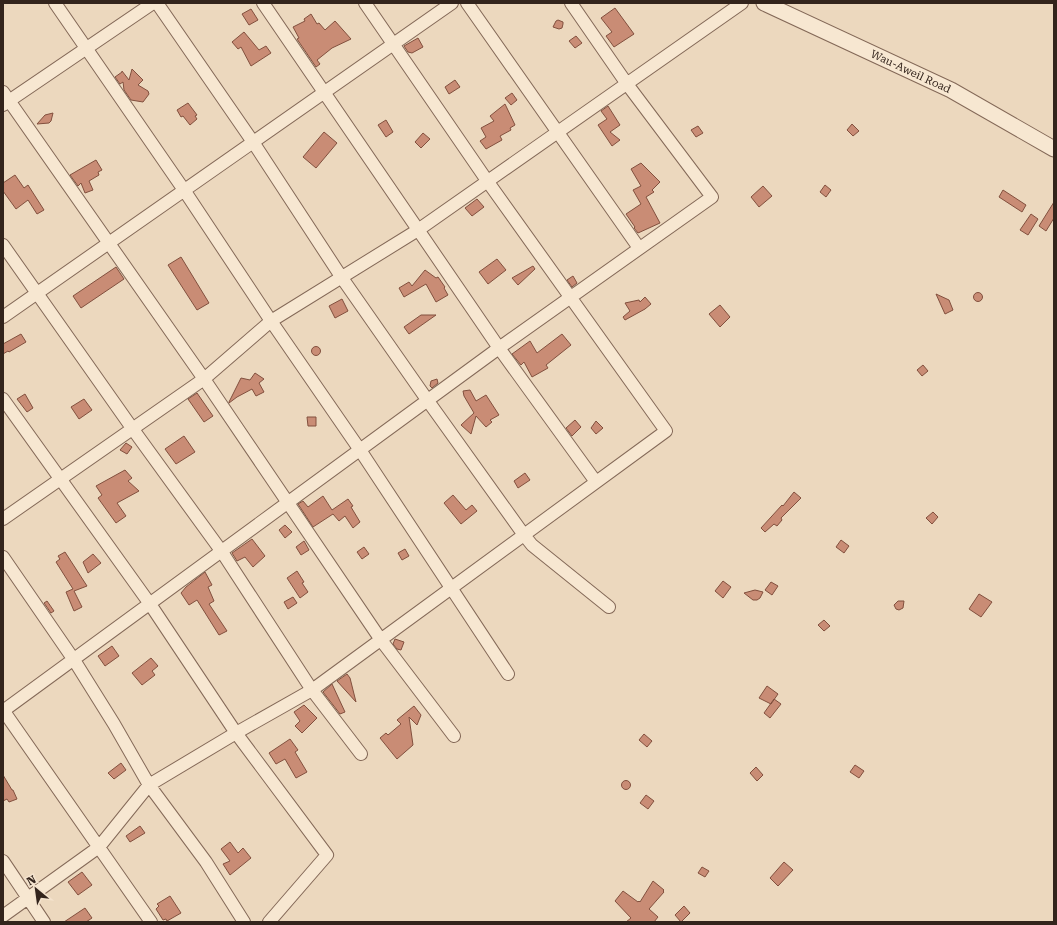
<svg xmlns="http://www.w3.org/2000/svg" width="1057" height="925" font-family="'Roboto Serif',serif">
<style>
.building{fill:#c98c75;stroke:#82503e}
.lines{fill:none;stroke-linecap:round;stroke-linejoin:round}
.minor-casing{stroke:#846958;stroke-width:14}
.tertiary-casing{stroke:#846958;stroke-width:17}
.minor{stroke:#f7e7d1;stroke-width:12}
.tertiary{stroke:#f7e7d1;stroke-width:15}
.labels{text-anchor:middle;dominant-baseline:central;stroke-width:3;stroke-linejoin:round;paint-order:stroke}
.street-label{font-size:11px;fill:#33241c;stroke:#f4e3ce}
</style>
<rect width="100%" height="100%" fill="#ecd8be"/>
<path class="building" d="M615 8 634 34 614 47 606 36 612 32 601 18Z
M251 9 258 20 249 25 242 14Z
M311 14 317 24 319 23 325 30 335 21 351 39 332 48 317 60 320 64 316 67 297 39 299 38 293 27 305 21 304 19Z
M558 20 563 22V24L562 28 559 29 553 27 556 21Z
M244 32 259 50 266 46 271 53 251 66 241 47 238 49 232 42Z
M576 36 582 43 575 48 569 41Z
M418 38 423 47 412 53 408 52 404 46Z
M132 69 143 80 138 85 148 91 149 94 143 102 131 100 124 90 123 82 120 84 115 77 122 72V71L129 80Z
M455 80 460 87 449 94 445 87Z
M512 93 517 100 511 105 505 98Z
M188 103 197 115 195 116 197 119 190 125 183 116 181 117 177 110Z
M505 104 515 125 510 128 511 130 500 136 502 140 486 149 480 141 486 137 481 128 494 121 490 116Z
M608 106 620 125 610 132 620 140 612 146 598 125 607 119 601 111Z
M53 113 51 121 49 123 37 124 45 115Z
M386 120 393 132 386 137 378 125Z
M852 124 859 131 853 136 847 130Z
M698 126 703 133 696 137 691 130Z
M324 132 337 143 316 168 303 157Z
M423 133 430 139 421 148 415 142Z
M96 160 102 170 98 172 99 175 89 181 93 190 85 193 81 183 78 186 70 175Z
M641 163 660 182 652 190 654 192 646 197 660 223 638 233 634 228 635 227 626 214 641 204 633 190 641 186 631 169Z
M15 175 24 188 28 185 44 210 37 214 28 200 16 209 3 191V183Z
M825 185 831 190 826 197 820 192Z
M763 186 772 196 759 207 751 197Z
M1003 190 1026 205 1022 212 999 197Z
M477 199 484 207 472 216 465 208Z
M1054 202V218L1046 231 1039 226Z
M1031 214 1038 219 1028 235 1020 230Z
M181 257 209 303 197 310 168 265Z
M497 259 506 270 488 284 479 272Z
M533 266 535 269 518 285 512 278Z
M116 267 124 279 81 308 73 296Z
M425 270 436 278 438 277 445 287 444 288 448 295 436 302 426 284 404 297 399 288 409 282 412 286Z
M573 276 577 283 572 287 567 280Z
M973.5 297a4.5 4.5 0 1 1 9 0a4.5 4.5 0 1 1-9 0Z
M936 294 949 300 953 310 945 314Z
M645 297 651 304 645 309 625 320 623 317 630 311 625 303 639 300 640 302Z
M342 299 348 311 335 318 329 306Z
M720 305 730 317 720 327 709 314Z
M421 315H436L409 334 404 327Z
M21 334 26 342 9 352 8 351 3 354V344Z
M562 334 571 345 546 365 548 368 532 377 524 362 521 365 512 354 530 341 537 353Z
M311.5 351a4.5 4.5 0 1 1 9 0a4.5 4.5 0 1 1-9 0Z
M923 365 928 371 922 376 917 370Z
M255 373 264 379 259 383 264 392 256 396 252 389 237 397 229 403V402L241 378 250 380Z
M437 379 438 383 432 388 430 386 431 381Z
M470 390 476 401 486 395 499 415 490 420 492 422 486 427 476 416 471 434 461 425 474 413 464 396 463 391Z
M197 393 213 416 204 422 188 399Z
M25 394 33 408 27 412 17 399Z
M84 399 92 410 79 419 71 407Z
M307 417H316V426H308Z
M575 420 581 427 572 436 566 428Z
M596 421 603 428 596 434 591 428Z
M184 436 195 452 176 464 165 449Z
M126 443 132 447 127 454 120 450Z
M125 470 132 478 128 481 139 491 117 503 126 516 116 523 98 498 102 495 96 486Z
M525 473 530 480 518 488 514 481Z
M794 492 801 498 781 518 782 520 777 526 774 524 765 532 761 528 782 505 783 506Z
M453 495 466 510 472 505 477 511 461 524 444 503Z
M323 496 332 510 348 499 353 506 351 507 360 522 353 528 345 516 339 521 333 514 313 527 298 504 303 501 308 507Z
M933 512 938 517 932 524 926 518Z
M285 525 292 532 285 538 279 530Z
M252 539 265 556 253 567 245 557 237 561 232 553Z
M841 540 849 546 844 553 836 547Z
M304 541 309 550 301 555 296 547Z
M364 547 369 554 362 559 357 552Z
M405 549 409 556 402 560 398 553Z
M65 552 87 586 74 591 82 607 74 611 66 592 73 589 56 562 60 559 58 556Z
M93 554 101 563 88 573 83 562Z
M297 571 304 582 302 583 308 592 300 598 287 578Z
M205 572 212 585 208 587 214 601 209 604 227 631 219 635 197 600 189 605 181 593 186 587Z
M723 581 731 587 723 598 715 591Z
M771 582 778 586 772 595 765 590Z
M755 590 763 592 760 598 757 600H753L744 593Z
M979 594 992 602 981 617 969 609Z
M293 597 297 603 288 609 284 602Z
M47 601 54 611 51 613 44 603Z
M898 601H904L903 608 899 610 896 609 894 605Z
M824 620 830 626 824 631 818 625Z
M395 639 404 642 401 650 397 649 393 644Z
M112 646 119 656 105 666 98 656Z
M151 658 158 666 152 671 155 675 142 685 132 673Z
M347 674 350 678 356 702 337 681Z
M332 684 345 712 340 714 323 692Z
M767 686 778 694 771 704 759 698Z
M774 699 781 704 770 718 764 713Z
M304 705 317 718 302 733 295 726 300 721 294 712Z
M414 706 421 715 417 725 409 717 413 745 397 759 380 738 386 733 388 735 401 724 397 720Z
M644 734 652 741 647 747 639 740Z
M290 739 298 750 295 752 307 772 296 778 285 759 276 764 269 753Z
M121 763 126 770 114 779 108 773Z
M855 765 864 771 859 778 850 772Z
M756 767 763 775 757 781 750 773Z
M3 775 12 790H13L17 799 9 802 7 799 3 801Z
M621.5 785a4.5 4.5 0 1 1 9 0a4.5 4.5 0 1 1-9 0Z
M646 795 654 801 648 809 640 803Z
M140 826 145 833 130 842 126 836Z
M230 842 238 853 243 848 251 858 230 875 223 864 230 861 221 849Z
M784 862 793 870 778 886 770 878Z
M702 867 709 871 705 877 698 873Z
M82 872 92 885 78 895 68 882Z
M653 881 664 890 663 891 664 892 649 909 658 917 654 922H626L631 918 615 901 623 891 638 902 639 901 640 902Z
M170 896 181 913 167 921 166 919 163 920 156 909 159 906 157 904Z
M684 906 690 913 681 922 675 915Z
M85 908 92 918 86 922H64Z"/>
<g class="lines">
<defs>
<path id="minor" d="M55 3 184 190 271 321 360 450 508 674
M157 3 253 142 342 278 428 401 524 535 532 545 609 607
M263 3 499 348 596 482
M467 3 639 248
M3 92 204 379 381 640 454 736
M3 105 153 3
M3 245 132 428 222 552 312 690 361 754
M3 317 452 3
M3 399 150 604 236 733 327 855 269 922
M3 519 204 379 271 321 418 230 742 3
M3 557 74 660 114 724 149 785 206 862 244 922
M3 710 151 922
M3 711 499 348 712 197 627 84 571 3
M3 861 44 922
M3 916 99 847 149 785 236 733 312 690 666 431 488 182 365 3"/>
<g id="tertiary">
<path id="s1" d="M764 3 951 90 1054 149"/>
</g>
</defs>
<use href="#minor" class="minor-casing"/>
<use href="#tertiary" class="tertiary-casing"/>
<use href="#minor" class="minor"/>
<use href="#tertiary" class="tertiary"/>
</g>
<g class="labels">
<g class="street-label">
<text stroke="none"><textPath href="#s1" startOffset="162">Wau-Aweil Road</textPath></text>
</g>
</g>
<rect width="1057" height="925" fill="none" stroke="#33241c" stroke-width="8"/>
<g transform="translate(36 889) rotate(331)" stroke="#f4e3ce" stroke-width="3" paint-order="stroke">
<path d="M0-3L7 15L0 10L-7 15Z" fill="#33241c"/>
<text y="-6" font-size="11" font-weight="bold" text-anchor="middle" fill="#33241c">N</text>
</g>
</svg>
